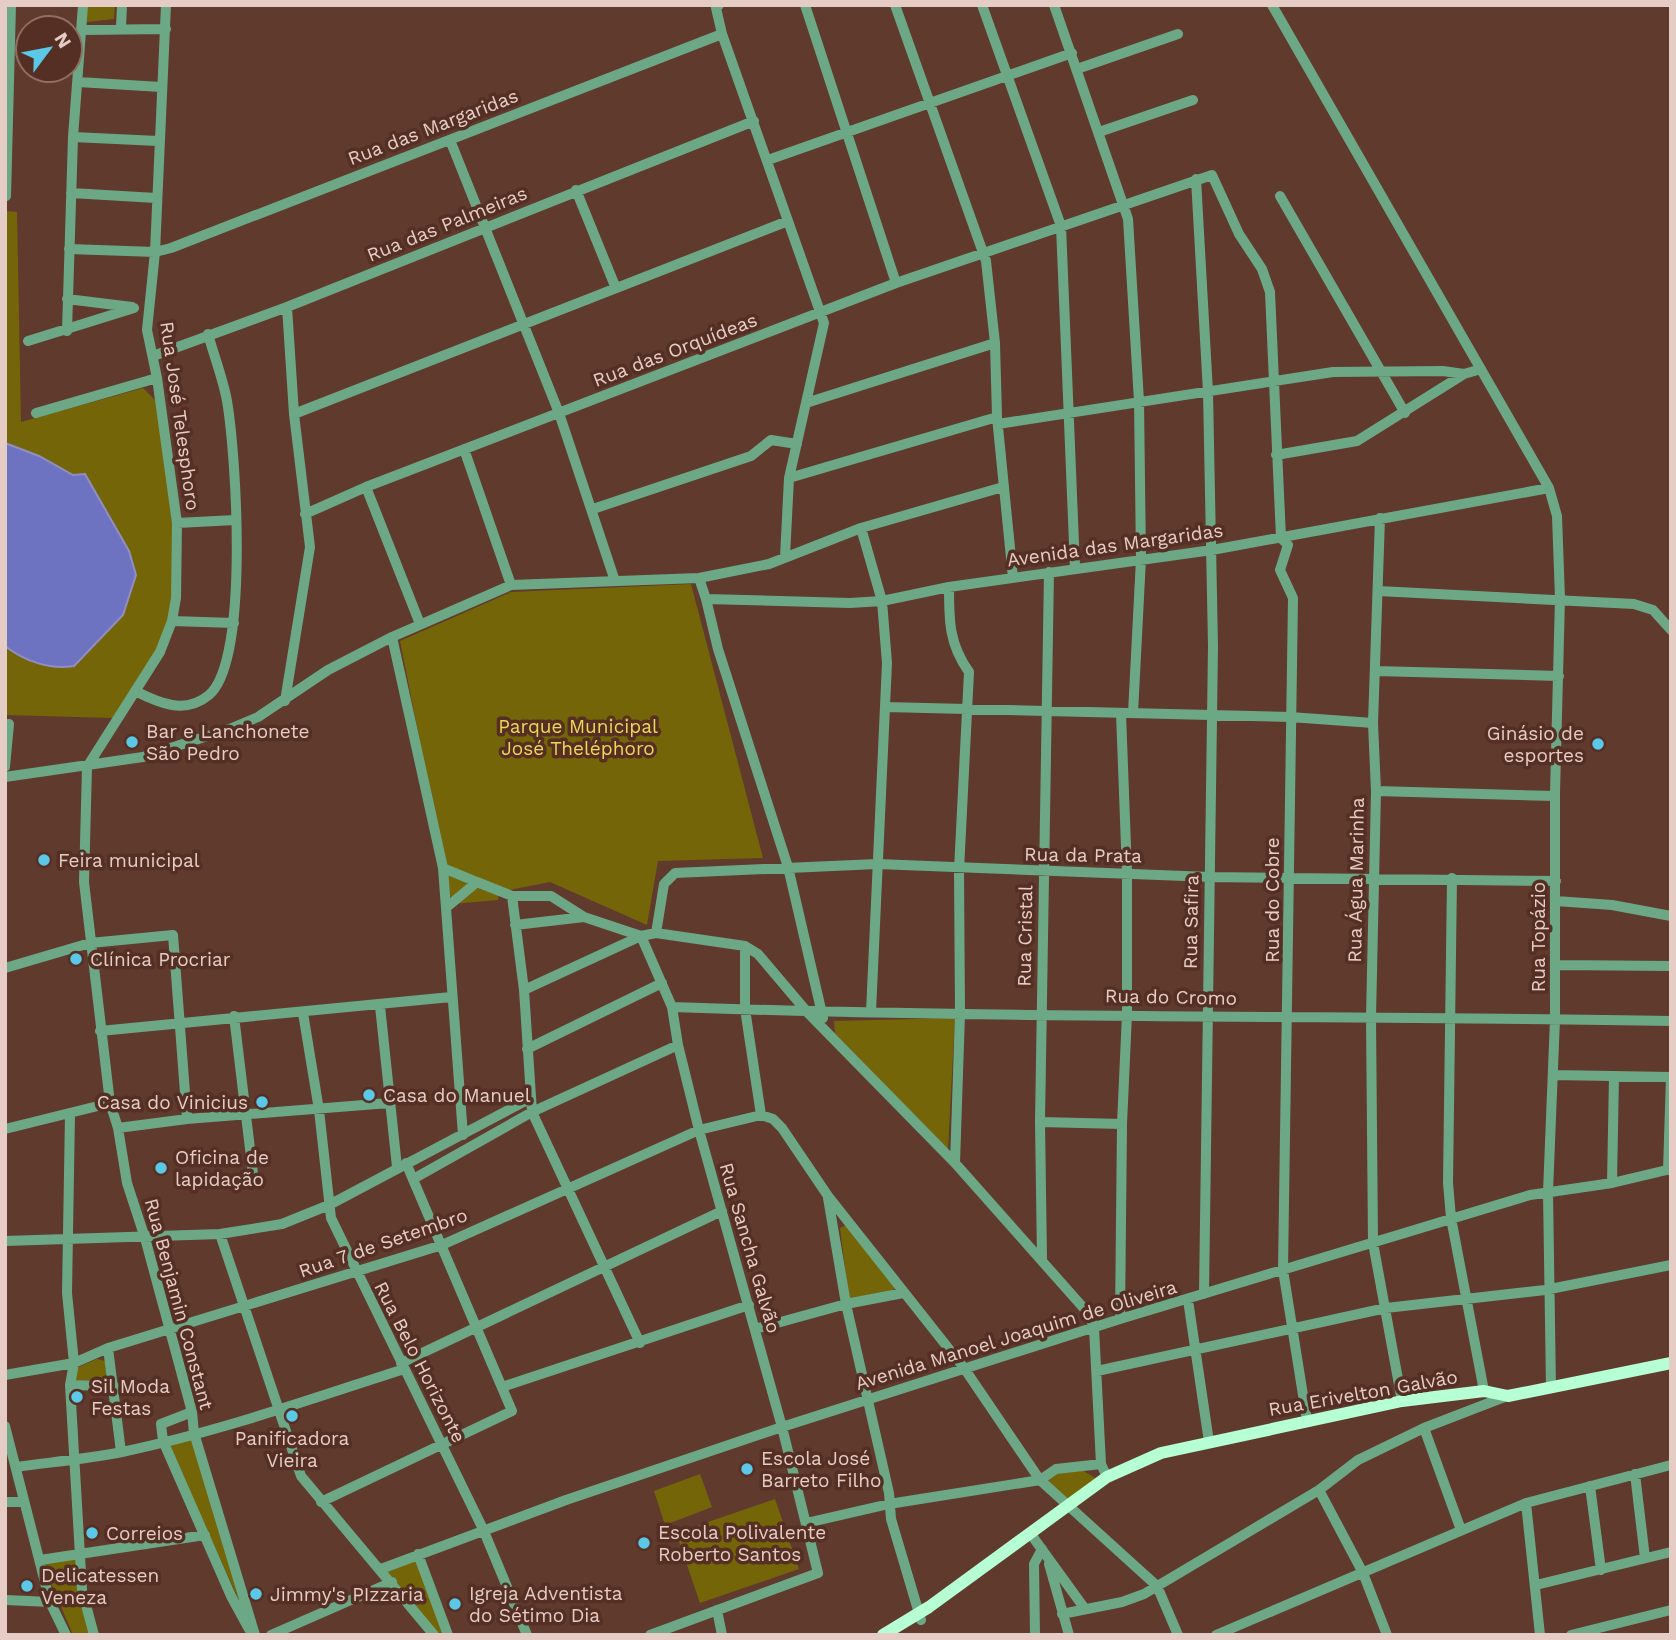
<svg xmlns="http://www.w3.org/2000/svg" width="1676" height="1640" font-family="'Work Sans',sans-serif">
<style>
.green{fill:#746509}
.water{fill:#6d73c0;stroke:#918ec2;stroke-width:2}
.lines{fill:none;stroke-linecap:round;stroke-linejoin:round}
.minor{stroke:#6ca886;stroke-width:10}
.major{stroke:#b6fed4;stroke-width:12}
.poi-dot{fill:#5ac8e6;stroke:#552f23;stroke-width:2.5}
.labels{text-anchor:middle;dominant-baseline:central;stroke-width:7;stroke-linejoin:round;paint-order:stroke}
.street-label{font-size:19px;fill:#e5cdc5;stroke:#552f23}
.park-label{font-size:19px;fill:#eed657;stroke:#552f23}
.poi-label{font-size:19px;fill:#e5cdc5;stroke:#552f23;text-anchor:start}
</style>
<rect width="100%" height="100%" fill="#603a2d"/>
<path class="green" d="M87 5H115L114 19 87 22Z
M5 211 17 212 21 422 143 388 155 400C167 480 189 567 161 646 152 671 128 696 113 718L5 715Z
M691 584 763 858 658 861 647 925 550 882 499 892 498 900 452 904 400 641 511 592Z
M955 1018 948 1150 835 1033 834 1021Z
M846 1225 896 1289 849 1299 840 1228Z
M97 1359 105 1361 107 1380H76L74 1369Z
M191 1438 245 1613 168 1445Z
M1082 1470 1097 1479 1066 1500 1046 1478 1055 1472Z
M700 1474 712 1507 665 1525 654 1491Z
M775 1499 799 1569 700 1603 676 1533Z
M75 1559 91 1635H73L43 1564Z
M416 1561 444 1635H438L387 1572Z"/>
<path class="water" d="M5 443 39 456 73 475 85 474 129 551 136 575 123 615 74 666C50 670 24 661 5 646Z"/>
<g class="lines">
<path class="minor" d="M166 5 155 252 147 330 157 378 177 523 176 598 172 621 160 652 87 767 84 882 110 1103 118 1128 127 1183 145 1238 192 1412 194 1433 255 1635
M719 5 716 8 722 34 824 323 789 478 785 557
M805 5 896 283
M895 5 986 261 995 343 997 417 1013 578
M982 5 1061 226 1075 568
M1054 5 1128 219 1139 401 1141 559 1133 713
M1272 5 1549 488 1557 516 1560 598 1555 793V1019L1548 1192 1551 1388
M121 27 122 5
M82 30 166 29
M1077 69 1178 34
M78 82 161 87
M1099 132 1193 100
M73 137 158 141
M450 140 559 413 615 581
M768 160 1072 53
M1196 179 1208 392 1213 646 1204 1294
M576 190 615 286
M71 193 156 198
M6 196 11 5
M1280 196 1405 413
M69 249 155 252 171 248 722 34
M67 299 132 307
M67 331 73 137 83 5
M28 341 134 308
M153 356 287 307 754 121
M806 403 995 343
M36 413 157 378
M294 414 788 221
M998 424 1333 372 1443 371 1464 374 1481 369
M464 449 511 585
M1276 455 1357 441 1464 374
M789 478 997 417
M366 487 420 624
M593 509 751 456 771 440 797 444
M305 514 366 487 896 283 1212 175 1239 234 1262 269 1270 292 1281 538 1288 545 1280 570 1293 598 1283 1270 1307 1420
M1380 518 1373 723 1376 791 1371 1017 1373 1243 1402 1401
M177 523 235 520
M861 528 882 601 887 663 871 1012
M699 578 706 599 850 603 882 601 949 587 1212 550 1549 488
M949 587C949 621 949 644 969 672L959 870 960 1014 955 1163
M1378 591 1634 604 1653 610 1671 630
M706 599 718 649 788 867 823 1018
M172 621 234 623
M392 637 443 868 463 1135
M1376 671 1559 676
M135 691C159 703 185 715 209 695 250 660 236 454 227 401 223 379 214 356 208 334
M285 701 310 547 294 414 287 307
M885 707 1290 717 1373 723
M5 767 9 724
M5 777 143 757 232 728 258 717 328 670 392 637 511 585 699 578 769 564 861 528 1003 487
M1376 791 1555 796
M443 868 477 882
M1452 878 1448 1183 1451 1218 1484 1391
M512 896 524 990 532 1112 640 1343
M1556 901 1612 905 1671 916
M447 907 477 882 512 896H551L584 917 641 936 656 933 745 946 758 954 808 1013 955 1163 1088 1313 1094 1328 1101 1464 1107 1477
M515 925 584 917
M656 933 664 884 675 873 877 864 1210 877 1556 881
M745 946V1009L761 1115
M1556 965 1671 966
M5 968 90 943 173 935 187 1119
M524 990 641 936 672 1007 678 1045 699 1130 782 1427 818 1573 650 1635
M380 1006 397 1167
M672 1007C1005 1019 1338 1015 1671 1021
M303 1013 319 1110 331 1218 483 1529 527 1635
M234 1016 254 1182
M100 1031 451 997
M527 1049 662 983
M1553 1075 1671 1077 1668 1170
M70 1114 67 1293 74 1363 70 1385 82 1590 94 1635
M761 1115 773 1119 782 1128 828 1196 964 1368 1040 1480 1157 1586 1178 1635
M1040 1122 1122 1124
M118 1128 187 1119 389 1103
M5 1129 110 1103
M415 1178 532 1112 678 1045
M1612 1183 1614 1076
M828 1198 846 1304 889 1493 891 1519 921 1620
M220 1234 301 1476 434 1635
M5 1241 220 1234 282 1224 329 1205 529 1099
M1042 1259 1040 1122 1049 572
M1188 1300 1209 1442
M1120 1319 1122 1124 1127 1014V873L1121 713
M755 1329 846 1304 903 1293
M108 1348 121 1452
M401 1363 722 1211
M1097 1371 1386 1308 1545 1290 1671 1265
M5 1375 74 1363 108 1348 442 1245 699 1130 761 1115
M70 1385 114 1386
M502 1387 749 1305
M192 1412 161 1424 163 1441 231 1596 249 1629
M5 1426 50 1602 66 1635
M1424 1428 1461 1530
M16 1467C52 1462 87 1459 122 1452 218 1432 311 1399 404 1369
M1635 1474 1645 1558
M1590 1486 1601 1570
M1319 1490 1363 1573 1387 1635
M5 1502H24
M321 1502 512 1411 406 1163
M1526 1503 1540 1635
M806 1523 889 1504 1040 1480 1056 1469 1101 1464
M1030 1533 1085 1609
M418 1554 448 1635
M40 1560 205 1535
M1049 1564 1069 1635
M381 1569 566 1500 782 1427 1120 1319 1530 1195 1612 1183 1671 1169
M1536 1585 1671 1552
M5 1600 50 1602
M717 1610 722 1635
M1062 1614 1122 1602 1144 1594 1319 1490 1358 1460 1424 1428 1507 1396
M271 1635 392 1582
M1035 1635 1034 1564 1042 1549
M1216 1635 1526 1503 1671 1465
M1571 1635 1671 1610"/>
<path class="major" d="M883 1635 929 1607 1107 1477 1161 1453 1402 1401 1484 1391 1508 1396 1671 1363"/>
</g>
<g class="poi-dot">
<circle cx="132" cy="742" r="7"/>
<circle cx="1598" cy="744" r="7"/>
<circle cx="44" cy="860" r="7"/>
<circle cx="76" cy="959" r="7"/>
<circle cx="369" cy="1095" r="7"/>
<circle cx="262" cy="1102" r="7"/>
<circle cx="161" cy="1168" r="7"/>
<circle cx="77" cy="1397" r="7"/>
<circle cx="292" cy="1416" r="7"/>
<circle cx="747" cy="1469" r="7"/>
<circle cx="92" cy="1533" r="7"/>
<circle cx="644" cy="1543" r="7"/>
<circle cx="27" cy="1586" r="7"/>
<circle cx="256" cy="1594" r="7"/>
<circle cx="455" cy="1604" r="7"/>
</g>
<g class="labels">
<g class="street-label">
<text transform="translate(433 127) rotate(-21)">Rua das Margaridas</text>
<text transform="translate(447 224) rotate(-22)">Rua das Palmeiras</text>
<text transform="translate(675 350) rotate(-21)">Rua das Orquídeas</text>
<text transform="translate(180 416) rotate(82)">Rua José Telesphoro</text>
<text transform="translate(1115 545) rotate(-8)">Avenida das Margaridas</text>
<text transform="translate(1083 855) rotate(1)">Rua da Prata</text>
<text transform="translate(1356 880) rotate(-89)">Rua Água Marinha</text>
<text transform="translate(1272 900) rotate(-90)">Rua do Cobre</text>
<text transform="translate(1191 922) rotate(-89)">Rua Safira</text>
<text transform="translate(1025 936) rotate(-89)">Rua Cristal</text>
<text transform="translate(1538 937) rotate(-90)">Rua Topázio</text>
<text transform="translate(1171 997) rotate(1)">Rua do Cromo</text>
<text transform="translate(383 1243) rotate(-19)">Rua 7 de Setembro</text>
<text transform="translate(750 1248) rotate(74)">Rua Sancha Galvão</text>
<text transform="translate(179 1304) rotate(75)">Rua Benjamin Constant</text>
<text transform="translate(1016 1335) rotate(-17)">Avenida Manoel Joaquim de Oliveira</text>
<text transform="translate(420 1362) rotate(63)">Rua Belo Horizonte</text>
<text transform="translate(1363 1393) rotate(-10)">Rua Erivelton Galvão</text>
</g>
<g class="park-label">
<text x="578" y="726">Parque Municipal<tspan x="578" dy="22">José Theléphoro</tspan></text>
</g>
<g class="poi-label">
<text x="146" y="731">Bar e Lanchonete<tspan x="146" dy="22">São Pedro</tspan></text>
<text x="1584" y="733" text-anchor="end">Ginásio de<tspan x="1584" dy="22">esportes</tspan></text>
<text x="58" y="860">Feira municipal</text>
<text x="90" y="959">Clínica Procriar</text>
<text x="383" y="1095">Casa do Manuel</text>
<text x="248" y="1102" text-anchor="end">Casa do Vinicius</text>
<text x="175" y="1157">Oficina de<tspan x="175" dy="22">lapidação</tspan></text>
<text x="91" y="1386">Sil Moda<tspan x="91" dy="22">Festas</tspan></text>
<text x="292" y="1438" text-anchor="middle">Panificadora<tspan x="292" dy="22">Vieira</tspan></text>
<text x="761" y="1458">Escola José<tspan x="761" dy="22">Barreto Filho</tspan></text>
<text x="658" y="1532">Escola Polivalente<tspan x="658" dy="22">Roberto Santos</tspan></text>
<text x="106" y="1533">Correios</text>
<text x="41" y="1575">Delicatessen<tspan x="41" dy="22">Veneza</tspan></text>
<text x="469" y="1593">Igreja Adventista<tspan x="469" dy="22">do Sétimo Dia</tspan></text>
<text x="270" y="1594">Jimmy's PIzzaria</text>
</g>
</g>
<rect width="1676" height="1640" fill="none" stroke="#e5cdc5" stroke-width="14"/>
<g transform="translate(49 49) rotate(58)"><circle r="33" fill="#552f23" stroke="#8f6e64" stroke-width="2"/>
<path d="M0-5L12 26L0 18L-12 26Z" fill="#5ac8e6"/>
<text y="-10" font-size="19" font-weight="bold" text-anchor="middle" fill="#e5cdc5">N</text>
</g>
</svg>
